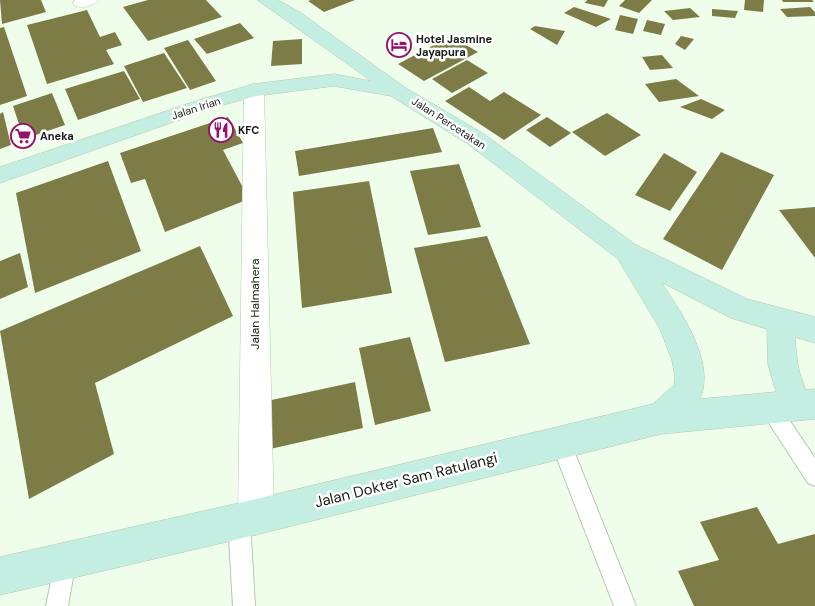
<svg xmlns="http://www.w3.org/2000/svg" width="815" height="606" font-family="'DM Sans',sans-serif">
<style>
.building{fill:#7d7c46}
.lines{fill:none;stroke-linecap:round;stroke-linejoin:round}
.lane-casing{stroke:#b6c8b0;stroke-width:2}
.street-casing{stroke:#b6c8b0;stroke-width:1}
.secondary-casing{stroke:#b6c8b0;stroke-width:1}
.lane{fill:#fff;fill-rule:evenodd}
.street{fill:#fff;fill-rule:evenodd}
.secondary{fill:#c4eee1;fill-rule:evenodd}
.labels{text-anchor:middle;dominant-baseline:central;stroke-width:5;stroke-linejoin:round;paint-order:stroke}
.far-poi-label{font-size:11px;font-weight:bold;fill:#171e15;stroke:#fff;text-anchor:start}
.far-street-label{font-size:11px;fill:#171e15;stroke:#fff}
.street-label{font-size:12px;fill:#171e15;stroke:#fff}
.near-street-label{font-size:15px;fill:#171e15;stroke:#fff}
</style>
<rect width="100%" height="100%" fill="#effeea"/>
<path class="building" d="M0 0H41L46 12 2 24Z
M148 0H206L222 17 148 41 123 7Z
M311 0H355L324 12 308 1Z
M587 0H608L604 7 585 3Z
M625 0H652L639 13 619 6Z
M745 0H764L763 12 744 10Z
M782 0H812L814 2H783Z
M574 7 611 19 596 27 564 13Z
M810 7 815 12V16L787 17 780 9Z
M690 8 700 17 673 20 664 11Z
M712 9 738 11 735 18 712 16Z
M87 10 100 37 115 32 122 45 106 50 114 64 47 84 27 25Z
M620 15 638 19 633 34 615 30Z
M647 20 665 24 661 35 643 31Z
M240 23 254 38 207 54 194 39Z
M535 26 565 31 557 45 530 29Z
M4 27 27 96 0 105V28Z
M451 36 478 52 424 81 398 64Z
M681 36 694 39 685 50 675 44Z
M302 39V64L271 66 273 41Z
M188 40 216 81 190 90 164 48Z
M164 53 187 88 143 102 124 66Z
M662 55 673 68 650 70 642 57Z
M467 60 488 73 452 93 432 79Z
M124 71 140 99 78 120 65 89Z
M676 79 699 96 659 102 645 84Z
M469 87 490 101 504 92 541 115 504 140 445 101Z
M52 93 65 125 24 139 13 106Z
M701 99 725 110 712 119 680 107Z
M3 112 11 145 0 149V114Z
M607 113 641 135 605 156 572 132Z
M228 117 243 143 223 150 249 199 165 232 145 179 131 183 120 153Z
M547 117 571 133 550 147 526 130Z
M433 128 442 152 299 176 295 151Z
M721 152 774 175 722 270 663 239Z
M664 153 697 172 670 211 635 195Z
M108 161 141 251 35 293 16 193Z
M459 164 481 227 428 235 410 171Z
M369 181 392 293 302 308 293 192Z
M815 207V258L779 210Z
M487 236 530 344 445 362 414 248Z
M200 246 233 316 95 383 114 454 29 499 0 331Z
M20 253 28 287 0 299V261Z
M410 337 431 411 375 425 359 348Z
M355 382 363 428 270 449 267 401Z
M757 507 778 544 815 534V606H694L678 571 719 560 700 522Z"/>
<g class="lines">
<defs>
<path id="lane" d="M770 399 777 402 815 458V486L808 483 763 414 761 408 763 402Z
M561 433 568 436 636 606H614L551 443 554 436Z
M239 510 246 514 250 521 255 606H233L228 521 232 514Z
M65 549 73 552 76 560 68 606H46L57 552Z"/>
<path id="street" d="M75 0H98C93 7 83 8 75 6L73 3Z
M254 84 261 86 264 90 274 517 269 530 256 535 243 530 238 517 244 90 247 86Z"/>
<path id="secondary" d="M258 0H278L301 13 406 88 484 134 636 245 747 299 815 317V343L795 337C796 356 798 373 806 390L815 389V419L661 434 239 539 0 595V557L239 503 653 404 674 385 675 377 672 360 660 329 618 259 468 144 391 96 334 86 256 96 216 107 0 183V167L202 99 254 84 334 74 371 81ZM661 282 731 318 767 329 768 364 776 392 700 399C716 362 681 312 661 282Z"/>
</defs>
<use href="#lane" class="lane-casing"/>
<use href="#street" class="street-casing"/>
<use href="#secondary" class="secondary-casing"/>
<use href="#lane" class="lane"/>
<use href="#street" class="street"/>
<use href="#secondary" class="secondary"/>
</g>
<defs>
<symbol id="hotel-ring" viewBox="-11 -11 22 22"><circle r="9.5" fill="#fff" stroke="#961269" stroke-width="1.5"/><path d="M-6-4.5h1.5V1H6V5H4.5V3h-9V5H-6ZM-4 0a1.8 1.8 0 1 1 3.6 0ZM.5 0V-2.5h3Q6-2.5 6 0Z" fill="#961269"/></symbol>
<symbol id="restaurant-ring" viewBox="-11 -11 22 22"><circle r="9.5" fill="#fff" stroke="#961269" stroke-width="1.5"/><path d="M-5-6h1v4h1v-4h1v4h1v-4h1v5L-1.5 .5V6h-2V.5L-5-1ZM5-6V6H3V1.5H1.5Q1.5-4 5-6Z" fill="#961269"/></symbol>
<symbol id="supermarket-ring" viewBox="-11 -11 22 22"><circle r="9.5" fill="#fff" stroke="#961269" stroke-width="1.5"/><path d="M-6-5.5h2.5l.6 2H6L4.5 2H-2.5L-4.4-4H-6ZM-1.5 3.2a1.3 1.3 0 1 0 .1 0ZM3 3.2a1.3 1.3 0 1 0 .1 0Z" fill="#961269"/></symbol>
</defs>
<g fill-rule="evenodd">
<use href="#hotel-ring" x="385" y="31" width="28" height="28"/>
<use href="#restaurant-ring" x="207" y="116" width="28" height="28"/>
<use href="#supermarket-ring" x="9" y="122" width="28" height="28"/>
</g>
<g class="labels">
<g class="far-poi-label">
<text x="416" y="39">Hotel Jasmine<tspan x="416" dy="13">Jayapura</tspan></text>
<text x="238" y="130">KFC</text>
<text x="40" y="136">Aneka</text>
</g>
<g class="far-street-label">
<text transform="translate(196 108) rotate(-18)">Jalan Irian</text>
<text transform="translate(449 123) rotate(33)">Jalan Percetakan</text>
</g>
<g class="street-label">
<text transform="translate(255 304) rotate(-90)">Jalan Halmahera</text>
</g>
<g class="near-street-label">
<text transform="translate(406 480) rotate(-14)">Jalan Dokter Sam Ratulangi</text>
</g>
</g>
</svg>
